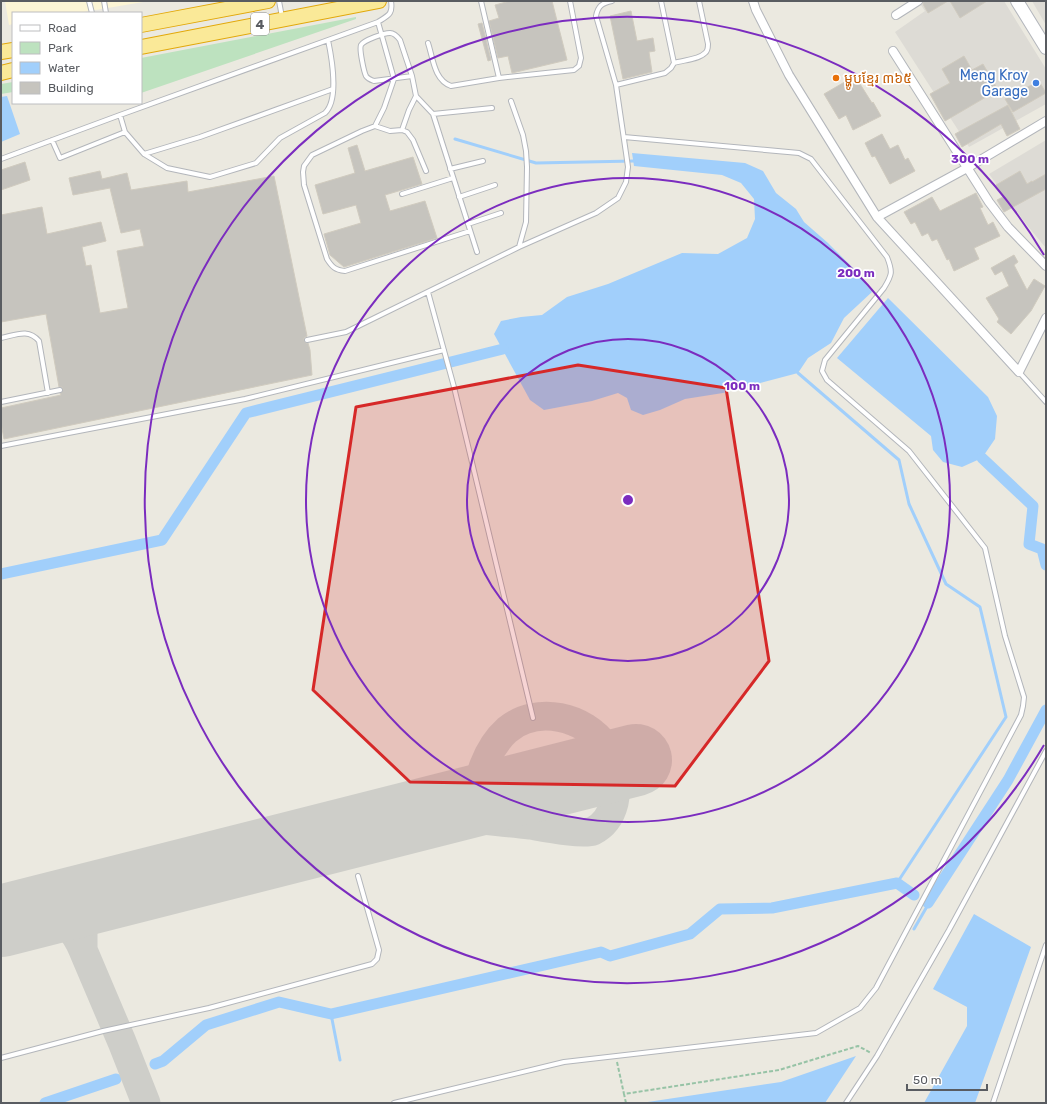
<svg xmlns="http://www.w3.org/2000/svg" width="1047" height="1104" font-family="Rubik,'Noto Sans Khmer',sans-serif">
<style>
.commercial{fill:#fcf5d5}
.industrial{fill:#dddbd5}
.green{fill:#bde2bf}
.water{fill:#a1cffb}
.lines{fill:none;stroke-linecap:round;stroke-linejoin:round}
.stream{stroke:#a1cffb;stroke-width:3}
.canal{stroke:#a1cffb;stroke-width:11}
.taxiway{stroke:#cecec9;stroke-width:29}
.runway{stroke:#cecec9;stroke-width:72}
.building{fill:#c6c4be;stroke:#d0cbbf}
.service-casing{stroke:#b3b6bb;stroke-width:6}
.minor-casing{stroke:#b3b6bb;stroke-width:10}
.secondary-casing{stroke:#b4b7bd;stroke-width:14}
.trunk-casing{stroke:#e2a80a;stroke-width:16}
.path{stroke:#97c3a6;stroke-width:2;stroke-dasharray:4 2;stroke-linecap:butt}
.service{stroke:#fff;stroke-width:4}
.minor{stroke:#fff;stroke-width:8}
.secondary{stroke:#fff;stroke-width:12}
.trunk{stroke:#fae998;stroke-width:14}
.marked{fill:#d62828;fill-opacity:0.2;stroke:#d62828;stroke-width:3;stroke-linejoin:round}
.ring{fill:none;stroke:#7b2cbf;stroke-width:2}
.food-dot{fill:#e8710a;stroke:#fff;stroke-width:1.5}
.shop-dot{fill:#3f7fe0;stroke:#fff;stroke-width:1.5}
.labels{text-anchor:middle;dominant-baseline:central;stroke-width:3.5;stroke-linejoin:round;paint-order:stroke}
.shield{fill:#fff;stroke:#8b8d90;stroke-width:1}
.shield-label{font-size:13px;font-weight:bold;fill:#595c61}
.shop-label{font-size:14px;fill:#366cbe;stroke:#fff;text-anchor:end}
.food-label{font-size:14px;fill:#c56008;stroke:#fff;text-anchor:start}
.centre{fill:#7b2cbf;stroke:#fff;stroke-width:2}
.ring-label{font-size:12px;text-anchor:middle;font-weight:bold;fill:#7b2cbf;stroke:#fff;stroke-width:3.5;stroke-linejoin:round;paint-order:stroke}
</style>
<rect width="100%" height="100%" fill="#ebe9e0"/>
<path class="commercial" d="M5 1H149L78 13H13V24L9 25Z"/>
<path class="industrial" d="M918 1H1004L1046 69V104L969 147 895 32 925 11Z
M1032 1H1046V25Z
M1046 140V248L1026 224 989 174Z"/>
<path class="green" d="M356 17V19L141 93V58Z
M13 82V92L1 94V84Z"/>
<path class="water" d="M7 96 20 134 1 142V97Z
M632 153 745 163 763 171 776 193 796 209 804 222 828 243 854 269 872 292 844 318 831 343 808 358 798 373 723 393 685 399 660 410 643 415 631 410 627 398 618 393 592 401 544 410 530 400 494 334 501 321 521 317 542 315 567 297 608 284 682 253 718 254 747 238 755 219 754 199 741 183 722 175 634 166Z
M888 298 988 397 997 416 995 439 982 458 962 467 943 462 933 450 931 436 837 358Z
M974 914 1031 947 975 1103H924L967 1026V1007L933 989Z
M856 1056 825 1103H641L781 1082Z"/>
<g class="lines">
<path class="stream" d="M455 139 536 163 634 161
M798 373 899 460 909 504 946 584 980 607 1006 717 897 883
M914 929 929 903
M331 1014 340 1060"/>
<path class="canal" d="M982 458 1033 506 1029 544 1042 549 1046 565
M1 574 162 540 246 413 503 349
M928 903 1008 780 1046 710
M155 1064 163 1061 206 1025 279 1002 331 1014 601 952 610 956 690 934 720 909 772 908 897 883 914 895
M45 1103 116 1079"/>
<path class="taxiway" d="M424 814C460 818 495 821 530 825 542 827 583 835 593 831 605 825 611 815 614 803 618 785 616 763 606 747 585 716 537 705 507 730 497 739 489 752 484 765 481 772 481 778 476 784L436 811
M114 892 104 897 89 913 83 931V950L122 1042 146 1103
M27 915C32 914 38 913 43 914 63 916 76 933 83 950"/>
<path class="runway" d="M1 921 636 760"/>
</g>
<path class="building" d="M510 1H552L567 60 512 73 508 56 498 58 489 21 499 18 495 5Z
M923 1H948L928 13 923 4Z
M950 1H987L960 18Z
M631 11 637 41 653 38 655 51 649 52 652 72 623 79 610 16Z
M482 23 491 60 488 61 478 24Z
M964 56 972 70 983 64 998 90 945 121 930 94 950 83 942 69Z
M855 76 872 103 873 102 881 116 853 130 846 115 839 119 824 94Z
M1039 81 1046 93 1013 112 1005 99Z
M1008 105 1020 129 1007 136 1001 124 962 147 955 134Z
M882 134 890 149 898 145 905 160 908 158 915 171 890 184 875 156 872 157 865 143Z
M357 145 365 171 413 157 422 184 385 195 390 211 425 201 437 238 344 267 330 255 324 234 361 223 356 205 323 214 315 185 355 173 348 148Z
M25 162 30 180 1 190V170Z
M100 171 102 179 127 173 131 190 187 181 188 192 274 176 307 336 304 338V340L306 343H308L310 350 312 375 4 439 1 423V408L61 395 60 393 63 390 62 387H59L46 314 1 322V215L42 207 47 234 101 222 106 241 82 247 86 266 91 265 100 313 128 308 117 251 144 246 140 229 121 233 110 188 73 195 69 178Z
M1020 171 1027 184 1032 181V182L1046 174V189L1004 212 997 200 1003 197 996 185Z
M976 193 983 207 980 208 988 225 993 222 1000 236 974 248 979 259 954 271 949 259 947 260 937 239 932 241 928 233 922 236 915 222 911 224 904 212 932 197 940 211Z
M1014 255 1018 262 1014 265 1027 290 1034 279 1045 286 1031 311 1011 334 997 322 999 319 986 298 1009 286 1002 271 995 275 991 268Z"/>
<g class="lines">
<defs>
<path id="service" d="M89 1 92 13
M104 1 106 13
M279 1 282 17
M481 1 499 78
M378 22 394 79 384 108 375 126 362 131 312 155 304 166 303 172 304 185 327 259C332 267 335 270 345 271L470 231
M428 43C433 58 434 80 451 86L499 78 574 70 579 66 581 58 570 1
M674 63C683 60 698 60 705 53 708 51 708 47 708 44L699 1
M412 76 374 81C371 80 368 79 366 76 364 72 359 49 361 45 364 40 384 33 390 33 394 33 397 36 400 40L412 76 416 96 433 114 477 252
M616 85 665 73 671 68 674 63 661 1
M511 101 523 135 526 151 527 167 526 222 519 247
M433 114 492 108
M120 115 125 132 144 154 167 168 210 177 256 163 280 138 325 113C339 100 332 59 328 40
M375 126 390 131 402 130 407 132 413 140 426 171
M402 130 409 110 416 96
M52 140 60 158 125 132
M144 154 200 137 333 89
M1 159 120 115 378 22C389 15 393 14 391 1
M450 169 483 161
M402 194 453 178
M459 197 495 185
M468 224 501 213
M428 292 454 387 533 718
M1 338C16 335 28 328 39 341L48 393
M307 340 346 332 519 247 596 213 618 198 626 182 628 167 626 153 616 85 596 16C598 6 602 3 612 1
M1019 372 1046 402
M1 402 60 390
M1 446 245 399 444 350
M1 1058 103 1031 209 1008 372 964 377 959 379 950 358 876
M394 1103 564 1062 816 1033 860 1008 876 988 1021 715 1023 706 1024 697 1005 636 985 548 909 451 827 380 822 371 825 360 884 288C892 275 893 272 887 257L811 159 799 153 624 137
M846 1103 877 1056 949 930 1046 751
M993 1103 1046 945"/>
<path id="minor" d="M753 1 756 10 789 75 877 217 1019 372 1046 318
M896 15 918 1
M893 51 989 202 1008 227 1046 266
M877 217 967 168 1046 121"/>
<path id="secondary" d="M1017 1 1046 48"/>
<path id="trunk" d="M141 25 268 1
M141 47 379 1
M1 52 13 50
M1 73 13 70"/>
</defs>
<use href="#service" class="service-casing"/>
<use href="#minor" class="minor-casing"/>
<use href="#secondary" class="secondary-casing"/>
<use href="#trunk" class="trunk-casing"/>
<path class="path" d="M617 1062 624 1094
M626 1103 624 1094 779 1070 858 1046 871 1053"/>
<use href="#service" class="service"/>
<use href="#minor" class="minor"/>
<use href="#secondary" class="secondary"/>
<use href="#trunk" class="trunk"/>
</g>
<path class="marked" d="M578 365 726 388 769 661 675 786 410 782 313 690 356 407Z"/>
<g class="ring">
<circle cx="628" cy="500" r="161"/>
<circle cx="628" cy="500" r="322"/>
<path d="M1044 745A483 483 0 1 1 1044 255"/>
</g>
<circle class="food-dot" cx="836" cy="78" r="4"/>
<circle class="shop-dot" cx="1036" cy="83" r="4"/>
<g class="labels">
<rect class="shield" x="251" y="13" width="18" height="22" rx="3"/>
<g class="shield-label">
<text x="260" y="24">4</text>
</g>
<g class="shop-label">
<text x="1028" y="75">Meng Kroy<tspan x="1028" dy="16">Garage</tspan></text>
</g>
<g class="food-label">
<text x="844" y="78">ម្ហូបខ្មែរ ៣៦៥</text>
</g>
</g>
<circle cx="628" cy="500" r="6" class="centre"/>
<g class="ring-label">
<text x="970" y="163">300 m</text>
<text x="856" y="277">200 m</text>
<text x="742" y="390">100 m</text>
</g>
<rect width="1047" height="1104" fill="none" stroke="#595c61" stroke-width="4"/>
<rect x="12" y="12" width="130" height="92" fill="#ffffff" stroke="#bdbec0"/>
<rect x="20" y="25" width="20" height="6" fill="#ffffff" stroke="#bdbec0"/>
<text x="48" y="32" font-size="12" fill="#595c61">Road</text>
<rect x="20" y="42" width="20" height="12" fill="#bde2bf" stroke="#bdbec0"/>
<text x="48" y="52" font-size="12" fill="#595c61">Park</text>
<rect x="20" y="62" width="20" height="12" fill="#a1cffb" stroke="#bdbec0"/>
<text x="48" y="72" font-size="12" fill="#595c61">Water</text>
<rect x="20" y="82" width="20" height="12" fill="#c6c4be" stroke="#bdbec0"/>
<text x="48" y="92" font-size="12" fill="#595c61">Building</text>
<path d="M907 1084v6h80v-6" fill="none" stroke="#595c61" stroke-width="2"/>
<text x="913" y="1084" font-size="12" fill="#595c61" stroke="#ffffff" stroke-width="3" paint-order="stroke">50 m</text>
</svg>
